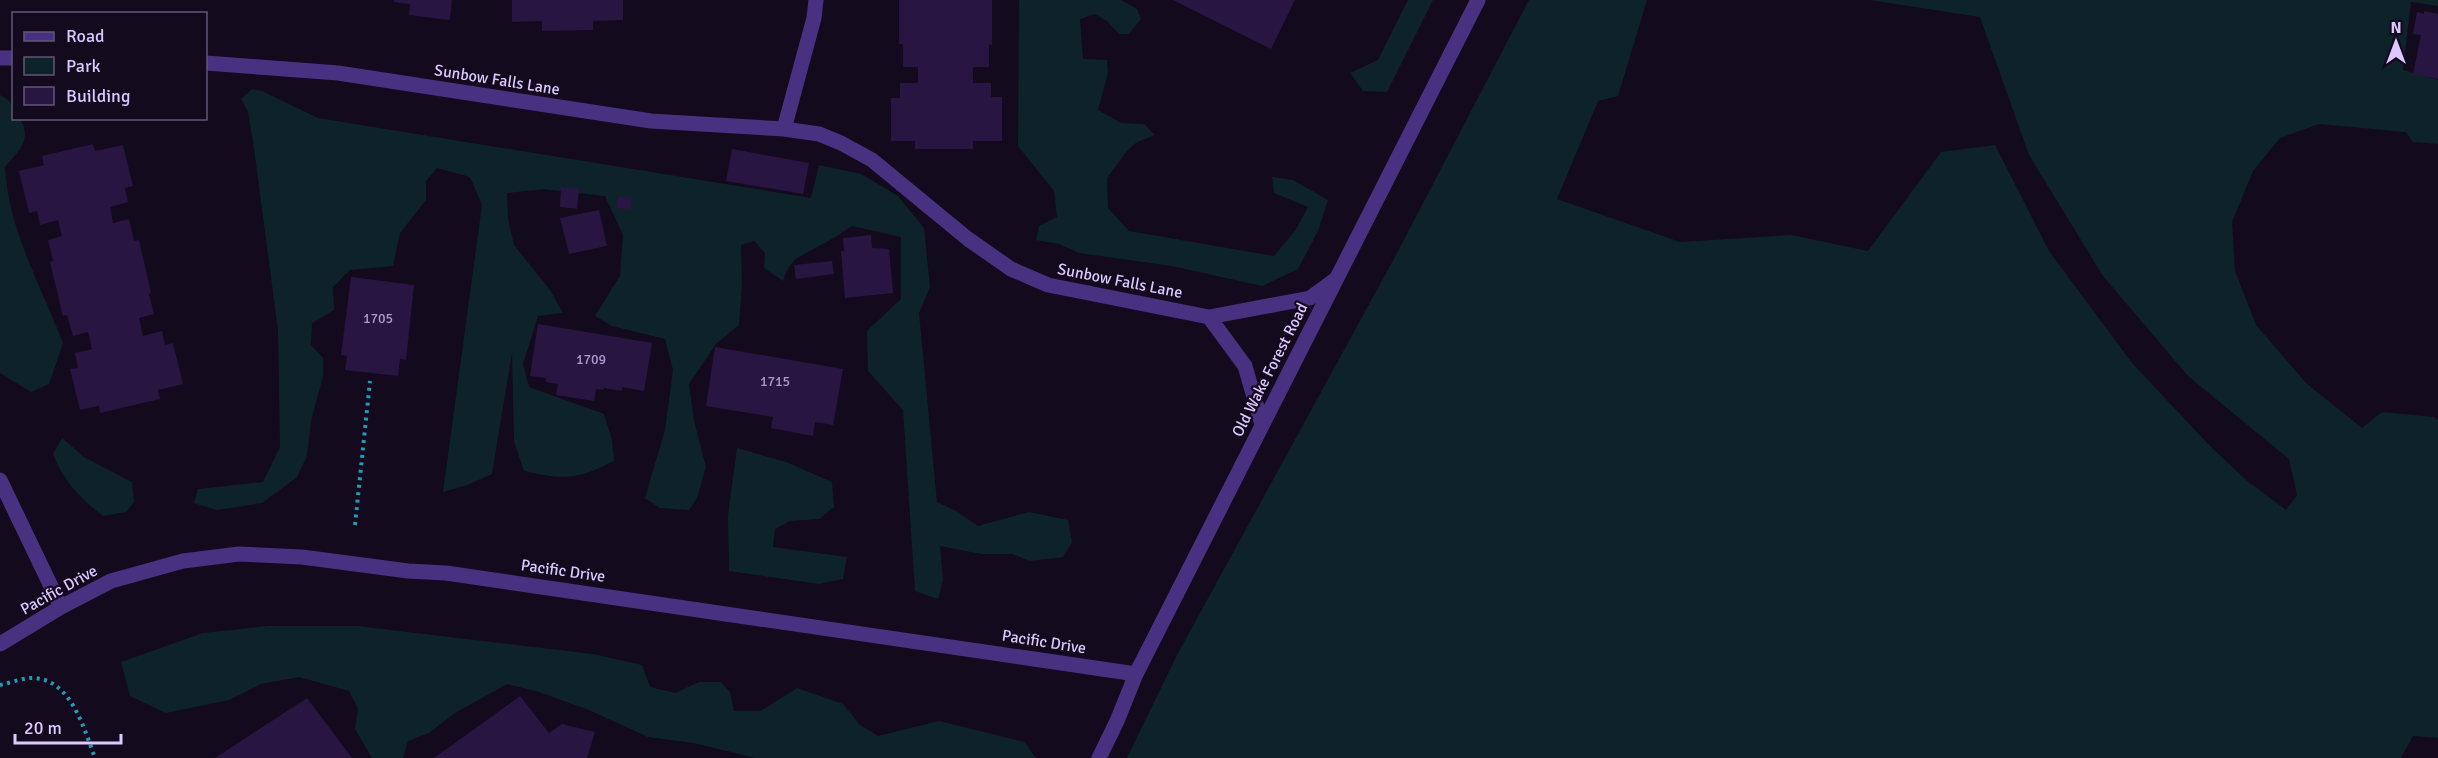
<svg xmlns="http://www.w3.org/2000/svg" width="2438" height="758" font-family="Signika,sans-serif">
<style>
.green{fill:#0d2329}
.building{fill:#291541}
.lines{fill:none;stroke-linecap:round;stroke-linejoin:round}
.path{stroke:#249ab7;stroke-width:4;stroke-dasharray:3 4.5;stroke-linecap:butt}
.minor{stroke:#493181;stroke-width:15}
.tertiary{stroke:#493181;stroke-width:15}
.labels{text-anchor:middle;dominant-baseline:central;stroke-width:4.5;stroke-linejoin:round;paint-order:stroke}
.number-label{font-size:14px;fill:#af9bd0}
.street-label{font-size:16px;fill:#dcc8ff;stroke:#130a1e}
</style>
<rect width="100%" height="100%" fill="#130a1e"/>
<path class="green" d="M1019 0H1121L1137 9 1141 19 1129 34H1119L1107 21 1095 14 1080 19 1083 59 1107 60 1108 73 1098 110 1121 123 1144 124 1155 135 1137 142 1127 151 1107 178 1108 208 1129 231 1274 256 1295 231 1308 207 1274 193 1272 177 1293 180 1328 200 1318 231 1298 269 1262 286 1172 266 1079 253 1059 244 1036 240 1039 226 1057 217 1054 191 1018 146Z
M1408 0H1433L1387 92 1363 91 1350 73 1378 60Z
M1529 0H1647L1618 96 1598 101 1557 199 1680 242 1791 235 1868 251 1941 152 1995 145 2049 251 2132 363 2210 446 2245 479 2286 510 2297 495 2289 459 2188 376 2103 276 2029 155 1980 17 1870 0H2438V6L2411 2 2403 70 2438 80V144L2413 142 2406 132 2319 124 2280 138 2253 171 2232 222 2235 271 2256 325 2307 384 2362 428 2382 412 2434 417 2438 420V738L2413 736 2401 758H1127L1177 655 1396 255Z
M252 89 262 91 318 118 811 198 819 165 861 174 898 196 924 228 930 287 919 313 937 502 956 511 978 526 1029 512 1068 520 1072 542 1063 557 1030 561 1013 554H981L940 546 943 580 938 599 915 591 903 410 868 371 867 331 901 299V237L852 226C841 233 831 240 819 246 799 257 790 258 783 281L764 268 765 253 754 241 741 245 742 284 739 325 716 344 689 384 694 421 706 467 697 498 689 510 660 508 645 498 665 430 673 370 665 339 612 326 595 316 620 276 623 235 605 196 543 189 507 193 508 219 514 245 550 290 563 313 538 316 523 364 529 387 604 414 612 440 614 461C576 480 565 480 524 471L514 441 512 353 492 474 467 485 443 492 482 205 470 177 437 168 426 181V200L400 233 393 266 350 270 333 287 334 310 312 323 311 345 323 358V376L311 421 307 456 297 477 262 503 217 510 194 503 198 489 263 482 280 447 278 330 253 141 248 112 241 99Z
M0 95C11 100 14 107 14 118L20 119C33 140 18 151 5 167 9 232 40 283 63 343L49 384 31 392 0 373Z
M62 438 84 457 132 482 134 502 126 512 103 516C79 497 65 483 53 454Z
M737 448 786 462 832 482 834 507 819 519 790 521 775 529 773 547 847 557 843 579 819 584 729 571 728 516Z
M268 626H357L593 654 642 665 650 687 675 693 699 682H721L730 692 734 711H761L797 688 843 704 859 724 878 736 939 721 1024 742 1036 758H755L694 743 648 737 589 710 539 692 507 684 455 713 429 733 408 741 403 758H372L355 729 358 709 349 691 299 677 261 684 229 700 166 713 130 696 121 662 203 633Z"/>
<path class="building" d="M394 0H452L450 20 409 15 410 4 394 2Z
M512 0H623V20L593 21V30L542 31V21L512 22Z
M899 0H992V45L989 44V67H973V83H991V97H1002V141H973V149H915V141H891V98H900V83H918V67H903V44H899Z
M1173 0H1295L1271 49Z
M2424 11 2438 14V79L2413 74 2421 35 2413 34 2417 12 2424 14Z
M93 144 95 151 123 145 133 186 125 188 128 202 110 207 113 223 129 219 134 241 139 240 151 293 149 294 154 314 139 318 143 336 162 331 165 345 173 343 183 384 158 390 160 399 100 413 99 406 80 410 70 369 78 368 75 353 92 349 88 332 73 336 67 315 63 316 50 262 53 261 48 240 62 236 58 220 40 225 37 211 29 213 19 171 44 165 42 156Z
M732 149 809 163 803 194 726 181Z
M561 187 579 189 577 209 560 207Z
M618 196 632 198 630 210 616 208Z
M599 210 607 246 569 254 560 218Z
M871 235 872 248 889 249 893 293 845 298 841 251H844L843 238Z
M832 261 834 274 796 279 794 265Z
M351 277 414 285 406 360 400 359 398 376 345 370 347 356 341 355Z
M538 324 652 343 644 391 622 387V391L604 388 603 390 596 389 594 401 556 395 558 384 546 382V378L530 376Z
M715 347 843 369 833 425 815 422 813 436 771 428 773 417 706 406Z
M520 696 549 733 562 724 595 732 587 758H434Z
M307 698 352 758H215Z"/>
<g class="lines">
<path class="path" d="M355 525 370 381
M0 685C10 683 22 678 32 678 71 678 84 729 95 758"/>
<path class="minor" d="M0 58H14
M206 63 338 73 651 121 784 129 819 134 841 143 872 160 968 239 1011 269 1048 285 1209 317 1310 298 1336 279
M784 129 814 18 816 0
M1209 317 1245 366 1262 425"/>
<path class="tertiary" d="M0 480 61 607
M0 644 61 607 111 581 183 561 239 554 302 557 408 571 446 573 1136 674
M1099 758 1117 721 1136 674 1478 0"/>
</g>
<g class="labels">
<g class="number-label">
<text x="378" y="318">1705</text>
<text x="591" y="359">1709</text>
<text x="775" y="381">1715</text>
</g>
<g class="street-label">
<text transform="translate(497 80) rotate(9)">Sunbow Falls Lane</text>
<text transform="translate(1120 281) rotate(11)">Sunbow Falls Lane</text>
<text transform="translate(1270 370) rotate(-63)">Old Wake Forest Road</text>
<text transform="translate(563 571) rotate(8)">Pacific Drive</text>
<text transform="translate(59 590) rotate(-29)">Pacific Drive</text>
<text transform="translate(1044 642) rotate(9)">Pacific Drive</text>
</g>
</g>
<rect x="12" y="12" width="195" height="108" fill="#130a1e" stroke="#635678" stroke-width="1.5"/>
<rect x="24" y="32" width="30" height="9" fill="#493181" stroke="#635678" stroke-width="1.5"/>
<text x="66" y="42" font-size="18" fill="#dcc8ff">Road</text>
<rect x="24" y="57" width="30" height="18" fill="#0d2329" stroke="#635678" stroke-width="1.5"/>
<text x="66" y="72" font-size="18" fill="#dcc8ff">Park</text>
<rect x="24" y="87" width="30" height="18" fill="#291541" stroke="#635678" stroke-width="1.5"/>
<text x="66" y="102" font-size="18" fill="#dcc8ff">Building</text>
<g transform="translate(2396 42)" stroke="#130a1e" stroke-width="4.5" paint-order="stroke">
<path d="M0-4.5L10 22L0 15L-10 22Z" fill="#dcc8ff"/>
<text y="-9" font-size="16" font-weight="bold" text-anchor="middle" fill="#dcc8ff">N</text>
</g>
<path d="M15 734v9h106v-9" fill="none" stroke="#dcc8ff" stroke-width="3"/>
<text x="24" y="734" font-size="18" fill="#dcc8ff" stroke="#130a1e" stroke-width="4.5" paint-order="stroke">20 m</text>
</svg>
